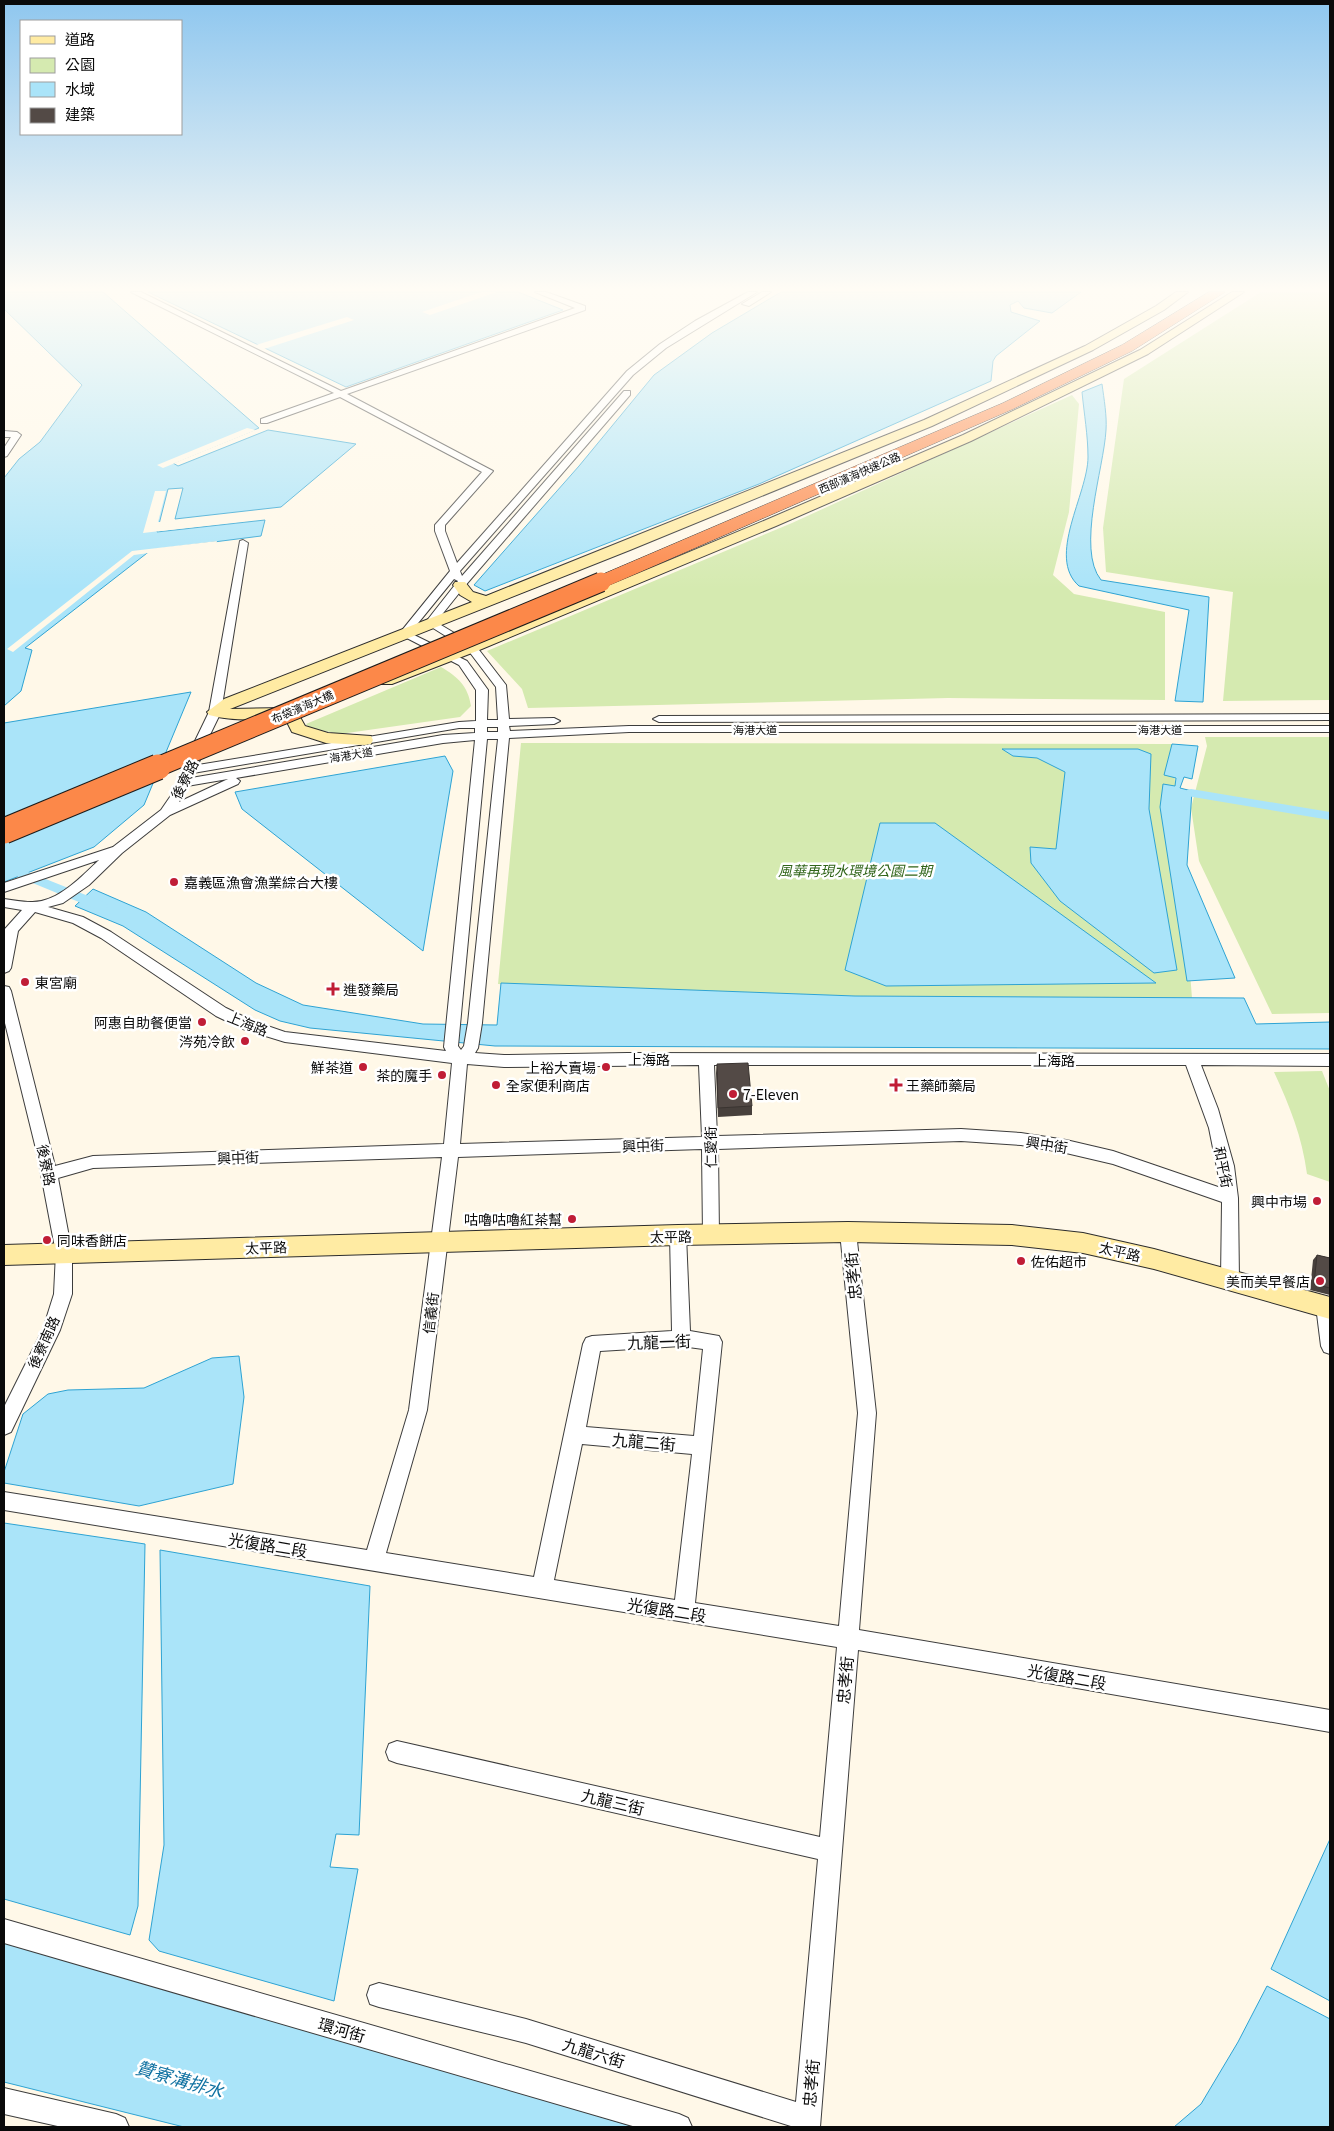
<svg xmlns="http://www.w3.org/2000/svg" width="1334" height="2131" font-family="Georgia,'Noto Sans TC',serif">
<style>
.green{fill:#d5eab0}
.water{fill:#aae4f9;stroke:#2ea3d3}
.pier{fill:#fff8e8}
.lines{fill:none;stroke-linecap:round;stroke-linejoin:round}
.canal{fill:#aae4f9;fill-rule:evenodd}
.street-casing{stroke:#3d3d3d;stroke-width:2}
.secondary-casing{stroke:#2c2c2c;stroke-width:2}
.highway-casing{stroke:#1b1b1b;stroke-width:1}
.street{fill:#fff;fill-rule:evenodd}
.secondary{fill:#ffeba3;fill-rule:evenodd}
.highway{fill:#fc8849;fill-rule:evenodd}
.highway-bridge-far1-casing{stroke:#1b1b1b;stroke-width:21;stroke-linecap:butt}
.highway-bridge-casing{stroke:#1b1b1b;stroke-width:27;stroke-linecap:butt}
.highway-bridge-far1{stroke:#fc8849;stroke-width:19}
.highway-bridge{stroke:#fc8849;stroke-width:25}
.wall{fill:#47403c}
.building{fill:#534a46;stroke:#3a3431}
.poi-dot{fill:#c01d36;stroke:#fff;stroke-width:2}
.labels{text-anchor:middle;dominant-baseline:central;stroke-width:5;stroke-linejoin:round;paint-order:stroke}
.far-street-label{font-size:11px;fill:#0a0a0a;stroke:#fff}
.street-label{font-size:14px;fill:#0a0a0a;stroke:#fff}
.park-label{font-size:14px;font-style:italic;fill:#306419;stroke:#fff}
.poi-label{font-size:14px;fill:#0a0a0a;stroke:#fff;text-anchor:start}
.near-street-label{font-size:16px;fill:#0a0a0a;stroke:#fff}
.near-water-label{font-size:18px;font-style:italic;fill:#0f71a1;stroke:#fff}
</style>
<rect width="100%" height="100%" fill="#fff8e8"/>
<path class="green" d="M1261 292H1330V700L1223 701 1233 592 1106 572 1103 528 1124 379Z
M1072 395 1079 404 1069 512 1053 575 1074 594 1165 612V700L948 698 528 708 522 689 487 651 792 523Z
M441 667C458 677 468 686 471 706L460 717 340 734 310 728 306 724Z
M1205 737H1330V1013L1272 1014 1199 861 1191 808 1207 746Z
M521 743 1172 744 1192 998 855 996 498 984Z
M1322 1071 1330 1091V1182L1307 1174C1302 1136 1290 1107 1274 1072Z"/>
<path class="water" d="M4 292H103L259 428 173 463 178 466 268 430 356 444 281 507 175 519 183 488 168 489 157 532 265 520 261 536 151 550 25 648 32 650 21 691 4 706V478L19 459 40 442 82 385 4 309Z
M148 292H518L563 310 346 387Z
M781 292H1081L1052 313 1024 308 1018 301 1010 305 1011 312 1040 321 996 356 993 361 991 381 759 484 485 591 474 585 579 466 654 375 712 333Z
M1102 384C1104 399 1107 416 1106 430 1104 468 1076 549 1101 580L1209 597 1203 702 1175 701 1189 610 1079 586C1046 557 1088 494 1088 457 1088 436 1084 413 1082 392Z
M191 692 144 805 94 847 4 882V723Z
M1172 744 1198 746 1192 779 1184 777 1180 788 1192 791 1187 865 1235 978 1187 981 1160 807 1163 784 1175 786 1176 778 1164 775Z
M1002 749H1138L1151 754 1149 809 1177 970 1154 973 1060 901 1031 863 1030 847 1056 849 1065 772 1037 758 1013 756Z
M445 756 453 771 423 951 242 809 235 792Z
M880 823H935L1156 983 886 986 845 970Z
M93 889 146 912 256 983 303 1005 423 1024 497 1025 501 983 855 996 1244 998 1256 1024 1330 1022V1049L495 1046 310 1028 280 1021 255 1010 123 926 75 906Z
M239 1356 244 1397 233 1484 139 1506 4 1483V1472L23 1414 48 1394 68 1390 144 1388 212 1358Z
M4 1523 145 1544 138 1906 130 1935 4 1899Z
M160 1550 370 1586 359 1835 336 1834 330 1867 358 1869 334 2001 159 1951 149 1940 164 1845Z
M1330 1839V2001L1271 1969Z
M4 1938 635 2127H184L4 2082Z
M1267 1986 1330 2019V2127H1174L1201 2104 1238 2042Z"/>
<path class="pier" d="M481 292H497L430 315 422 312Z
M347 317 354 320 264 349 256 345Z
M247 428 256 430 163 468 157 465Z
M155 491H166L158 522H162L160 529 247 519 246 521 143 533Z
M217 541 216 544 134 555 13 652 7 649 132 551Z"/>
<g class="lines">
<path class="canal" d="M1191 789 1330 812V820L1187 796 1185 793 1187 790Z
M23 870 106 903 108 906 106 909H96L18 877 16 874 18 871Z"/>
<defs>
<path id="street" d="M131 292H141L341 391 575 308 535 292H546L585 306V310L347 394 493 471 445 525V531L457 563 627 371 660 344 695 321 748 292H757L666 348 633 375 460 571 462 576 624 391H630V395L464 587 436 622 476 646 506 685 509 719 554 718 560 721 554 724 509 726 510 731 629 726H1330V732H629L509 738 482 1023 478 1048 475 1053 504 1055 628 1053 1330 1054V1066L1201 1065 1218 1109 1234 1166 1238 1198 1239 1280 1236 1285 1230 1287 1224 1285 1221 1280 1222 1202 1113 1164 1066 1153 1021 1145 961 1141 718 1149 719 1236 717 1241 711 1243 705 1241 703 1236 702 1149 458 1157 427 1410 386 1553 534 1577 583 1344 586 1338 592 1336 672 1331 670 1235 672 1230 678 1228 684 1230 686 1235 690 1331 719 1336 722 1342 695 1603 839 1626 858 1413 840 1232 842 1227 848 1225 854 1227 856 1232 876 1413 859 1630 1330 1710V1732L858 1650 820 2127H794L526 2043 379 2007 370 2004 367 1995 370 1986 379 1983 526 2019 796 2102 818 1859 397 1763 389 1760 386 1752 389 1744 397 1741 820 1837 837 1647 4 1510V1492L367 1550 409 1410 442 1157 93 1168 58 1178 72 1253V1294L60 1330 11 1432 4 1435V1407L43 1329 54 1294 56 1253 37 1153 4 1019V986L9 987 11 991 55 1166 93 1156 444 1144 452 1063 285 1042 243 1029 216 1016 101 938 73 923 35 912 18 931 11 968 9 971 4 973V930L22 910 4 907V899C13 900 22 902 31 902 57 903 81 877 99 860L4 892V883L113 847 161 810 172 794 182 770 189 761 194 743 209 712 240 541 243 540 248 543 221 712 206 743 198 765 459 722 476 721V690L459 665 399 634 450 571 435 531V525L482 472 340 397 267 423H261V419L334 393ZM454 579 458 581 425 623 468 650 496 687 498 720H487L488 690 467 661 410 633ZM487 727H498V732H487ZM459 728H475V733L443 735 191 778 193 773ZM487 739H498L468 1023 464 1046 461 1050 458 1046ZM475 740 444 1047 446 1051 285 1032 253 1021 226 1008 111 932 83 917 48 907 63 903 89 885 122 853 170 815 238 784 240 781 236 778 443 743ZM228 779 179 802 187 786ZM467 1064 504 1067 699 1065 702 1137 460 1144ZM714 1065H1186L1209 1128 1221 1188 1113 1151 1066 1140 1021 1133 961 1129 717 1136ZM681 1346 703 1349 694 1436 586 1427 600 1351ZM582 1444 692 1454 675 1600 554 1580Z
M762 292H771L749 306 742 304Z
M4 431 17 432 21 435 7 456 4 457V448L11 437H4Z
M1330 714V720L659 722 653 719 659 716Z
M1325 1298 1330 1300V1354L1324 1352 1321 1346 1316 1306 1319 1301Z
M4 1919 679 2114 688 2118 692 2127H636L4 1943Z
M4 2088 116 2114 125 2118 129 2127H62L4 2114Z"/>
<path id="secondary" d="M1176 292H1188L1164 310 1093 350 932 426 630 550 230 709 287 708 293 710 295 713 294 715 300 717 305 726 328 733 371 736 373 740 371 744 365 745 326 743 292 732 286 720 287 718C261 719 235 722 209 715L207 712 224 699 472 602 460 595 453 585 455 582H465L473 592 486 596 924 420 1085 346 1156 306Z
M1232 292H1244L1148 354 971 441 776 526 477 651 392 684H380L378 681 380 678 467 645 766 520 963 435 1140 350Z
M848 1222 1012 1225 1083 1233 1154 1249 1330 1297V1319L1154 1269 1083 1253 1012 1245 848 1242 678 1245 4 1265V1245L678 1225Z"/>
<path id="highway" d="M1209 292H1225L1132 351 1013 409 608 586 601 588 594 586 592 582 594 578 1003 403 1122 345Z"/>
</defs>
<use href="#street" class="street-casing"/>
<use href="#secondary" class="secondary-casing"/>
<use href="#highway" class="highway-casing"/>
<use href="#street" class="street"/>
<use href="#secondary" class="secondary"/>
<use href="#highway" class="highway"/>
<defs>
<path id="highway-bridge-far1" d="M155 768 601 582"/>
<path id="highway-bridge" d="M4 831 158 767"/>
</defs>
<use href="#highway-bridge-far1" class="highway-bridge-far1-casing"/>
<use href="#highway-bridge" class="highway-bridge-casing"/>
<use href="#highway-bridge-far1" class="highway-bridge-far1"/>
<use href="#highway-bridge" class="highway-bridge"/>
</g>
<path class="wall" d="M717 1064 752 1106V1115L718 1117 716 1073Z
M1317 1255 1330 1258V1295L1310 1290 1313 1260Z"/>
<path class="building" d="M748 1063 752 1106 718 1108 717 1064Z
M1317 1255 1330 1258V1288L1314 1284Z"/>
<linearGradient id="sky" x2="0" y2="1"><stop stop-color="#8fc7ef"/><stop offset="0.49" stop-color="#fffcf5"/><stop offset="1" stop-color="#fffcf5" stop-opacity="0"/></linearGradient>
<rect width="1334" height="590" fill="url(#sky)"/>
<g class="poi-dot">
<circle cx="174" cy="882" r="5"/>
<circle cx="25" cy="982" r="5"/>
<path d="M330.5 981.5h5v5h5v5h-5v5h-5v-5h-5v-5h5z"/>
<circle cx="202" cy="1022" r="5"/>
<circle cx="245" cy="1041" r="5"/>
<circle cx="363" cy="1067" r="5"/>
<circle cx="606" cy="1067" r="5"/>
<circle cx="442" cy="1075" r="5"/>
<circle cx="496" cy="1085" r="5"/>
<path d="M893.5 1077.5h5v5h5v5h-5v5h-5v-5h-5v-5h5z"/>
<circle cx="733" cy="1094" r="5"/>
<circle cx="1317" cy="1201" r="5"/>
<circle cx="572" cy="1219" r="5"/>
<circle cx="47" cy="1240" r="5"/>
<circle cx="1021" cy="1261" r="5"/>
<circle cx="1320" cy="1281" r="5"/>
</g>
<g class="labels">
<g class="far-street-label">
<text transform="translate(859 472) rotate(-23)">西部濱海快速公路</text>
<text transform="translate(302 706) rotate(-23)">布袋濱海大橋</text>
<text x="755" y="729">海港大道</text>
<text x="1160" y="729">海港大道</text>
<text transform="translate(351 754) rotate(-9)">海港大道</text>
</g>
<g class="street-label">
<text transform="translate(184 779) rotate(-63)">後寮路</text>
<text transform="translate(248 1023) rotate(22)">上海路</text>
<text x="649" y="1059">上海路</text>
<text x="1054" y="1060">上海路</text>
<text transform="translate(1047 1144) rotate(9)">興中街</text>
<text transform="translate(643 1145) rotate(-2)">興中街</text>
<text transform="translate(710 1147) rotate(-91)">仁愛街</text>
<text transform="translate(238 1157) rotate(-2)">興中街</text>
<text transform="translate(47 1165) rotate(79)">後寮路</text>
<text transform="translate(1224 1167) rotate(79)">和平街</text>
<text transform="translate(671 1236) rotate(-1)">太平路</text>
<text transform="translate(266 1247) rotate(-2)">太平路</text>
<text transform="translate(1120 1251) rotate(13)">太平路</text>
<text transform="translate(430 1313) rotate(-83)">信義街</text>
<text transform="translate(43 1342) rotate(-66)">後寮南路</text>
</g>
<g class="park-label">
<text x="855" y="870">風華再現水環境公園二期</text>
</g>
<g class="poi-label">
<text x="184" y="882">嘉義區漁會漁業綜合大樓</text>
<text x="35" y="982">東宮廟</text>
<text x="343" y="989">進發藥局</text>
<text x="192" y="1022" text-anchor="end">阿惠自助餐便當</text>
<text x="235" y="1041" text-anchor="end">涔苑冷飲</text>
<text x="353" y="1067" text-anchor="end">鮮茶道</text>
<text x="596" y="1067" text-anchor="end">上裕大賣場</text>
<text x="432" y="1075" text-anchor="end">茶的魔手</text>
<text x="506" y="1085">全家便利商店</text>
<text x="906" y="1085">王藥師藥局</text>
<text x="743" y="1094">7-Eleven</text>
<text x="1307" y="1201" text-anchor="end">興中市場</text>
<text x="562" y="1219" text-anchor="end">咕嚕咕嚕紅茶幫</text>
<text x="57" y="1240">同味香餅店</text>
<text x="1031" y="1261">佐佑超市</text>
<text x="1310" y="1281" text-anchor="end">美而美早餐店</text>
</g>
<g class="near-street-label">
<text transform="translate(852 1276) rotate(-96)">忠孝街</text>
<text transform="translate(659 1341) rotate(-2)">九龍一街</text>
<text transform="translate(644 1441) rotate(5)">九龍二街</text>
<text transform="translate(268 1544) rotate(9)">光復路二段</text>
<text transform="translate(667 1609) rotate(9)">光復路二段</text>
<text transform="translate(1067 1676) rotate(10)">光復路二段</text>
<text transform="translate(844 1680) rotate(-85)">忠孝街</text>
<text transform="translate(613 1801) rotate(13)">九龍三街</text>
<text transform="translate(342 2029) rotate(16)">環河街</text>
<text transform="translate(594 2052) rotate(17)">九龍六街</text>
<text transform="translate(810 2083) rotate(-85)">忠孝街</text>
</g>
<g class="near-water-label">
<text transform="translate(180 2078) rotate(16)">贊寮溝排水</text>
</g>
</g>
<rect width="1334" height="2131" fill="none" stroke="#0a0a0a" stroke-width="10"/>
<rect x="20" y="20" width="162" height="115" fill="#ffffff" stroke="#9d9d9d"/>
<rect x="30" y="36" width="25" height="8" fill="#ffeba3" stroke="#9d9d9d"/>
<text x="65" y="45" font-size="15" fill="#0a0a0a">道路</text>
<rect x="30" y="58" width="25" height="15" fill="#d5eab0" stroke="#9d9d9d"/>
<text x="65" y="70" font-size="15" fill="#0a0a0a">公園</text>
<rect x="30" y="82" width="25" height="15" fill="#aae4f9" stroke="#9d9d9d"/>
<text x="65" y="95" font-size="15" fill="#0a0a0a">水域</text>
<rect x="30" y="108" width="25" height="15" fill="#534a46" stroke="#9d9d9d"/>
<text x="65" y="120" font-size="15" fill="#0a0a0a">建築</text>
</svg>
